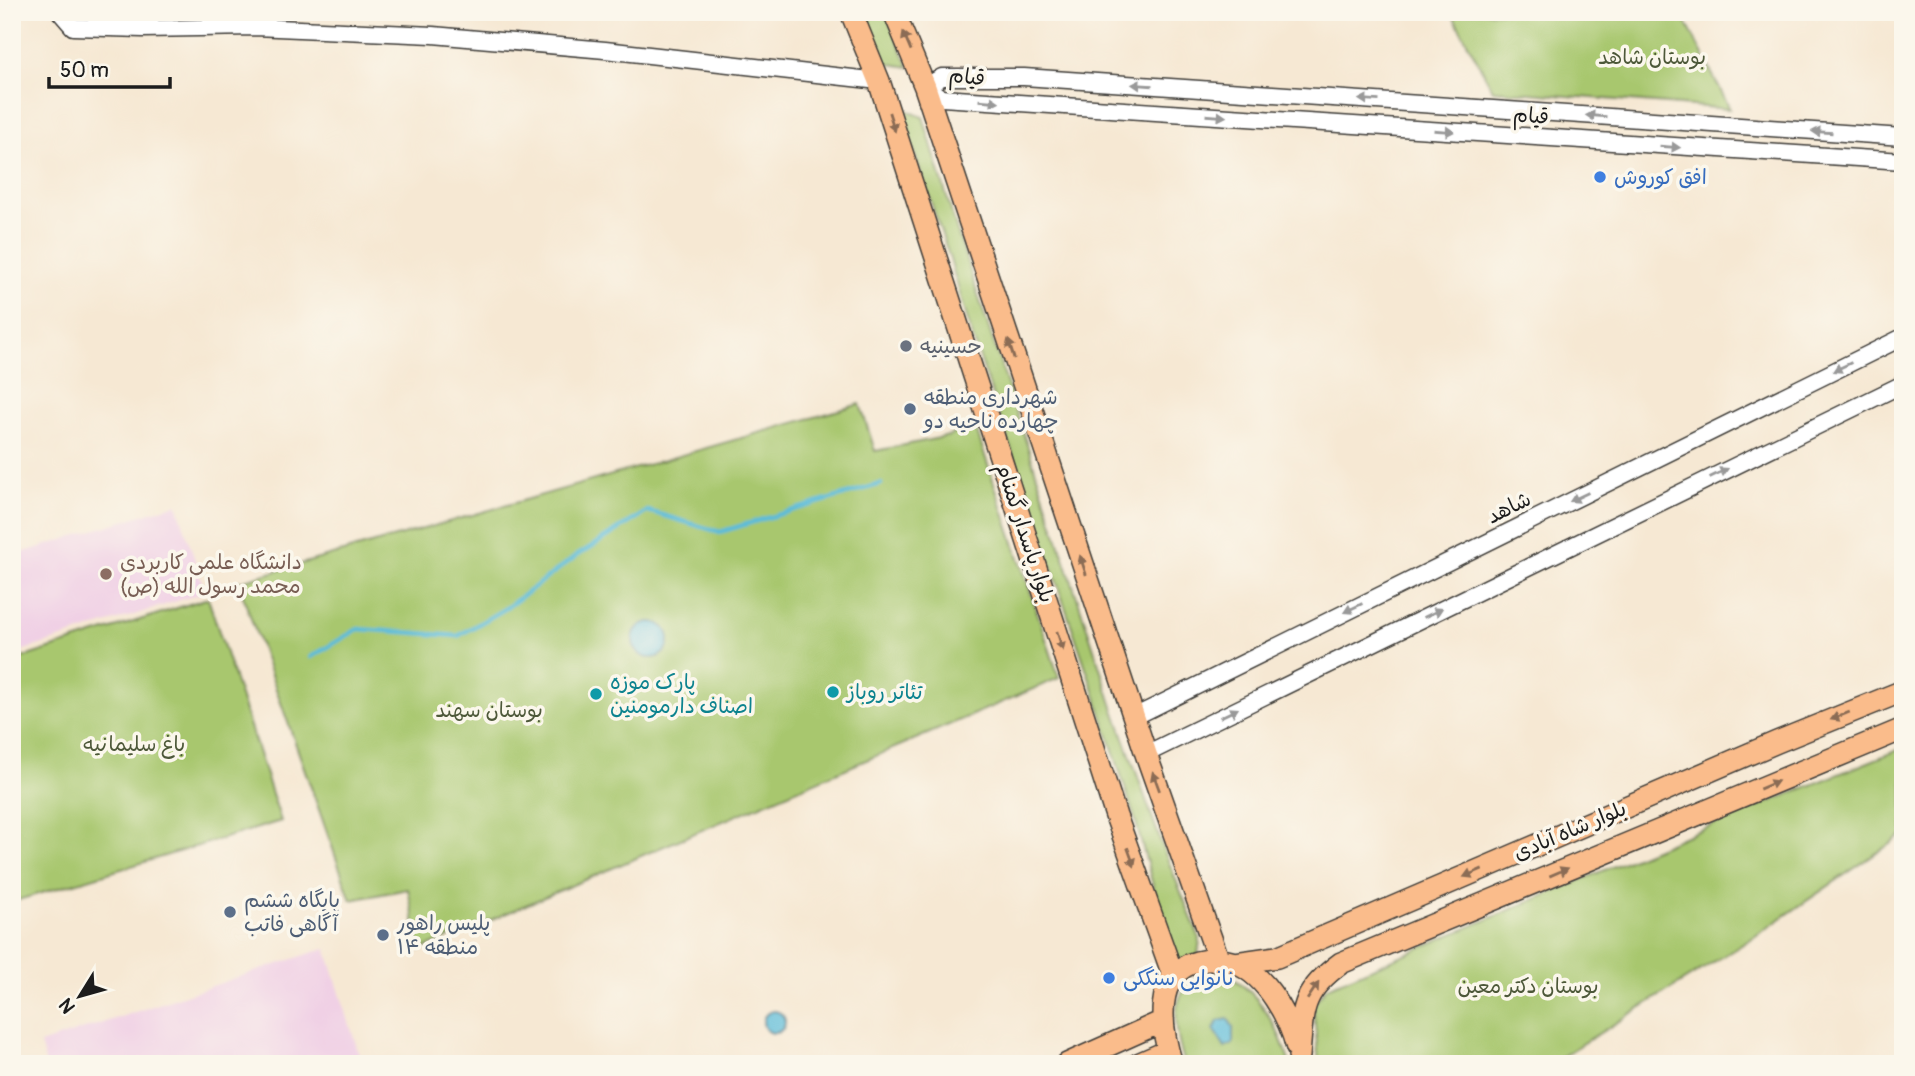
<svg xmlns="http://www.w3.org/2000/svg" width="1915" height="1076" font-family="Pangolin,'Playpen Sans Arabic',sans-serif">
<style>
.built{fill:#f0d0e5}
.green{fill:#a8c76e;stroke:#627245;stroke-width:2}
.water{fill:#5bbcd9;stroke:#3c6c7a;stroke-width:2}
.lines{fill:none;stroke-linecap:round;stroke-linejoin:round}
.stream{stroke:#5bbcd9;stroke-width:4.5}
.minor-casing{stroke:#3d3b37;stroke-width:19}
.major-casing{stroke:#3d3b37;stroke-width:24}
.minor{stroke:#fff;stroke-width:16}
.major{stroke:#fabc8b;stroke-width:21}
.oneway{fill:#8b6c54}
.oneway2{fill:#999}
.shop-dot{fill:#3f7fe0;stroke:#fbf7ec;stroke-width:2.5}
.worship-dot{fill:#6b7280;stroke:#fbf7ec;stroke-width:2.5}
.service-dot{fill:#5c6f8a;stroke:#fbf7ec;stroke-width:2.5}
.education-dot{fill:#8d6e63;stroke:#fbf7ec;stroke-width:2.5}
.culture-dot{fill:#0f9aa8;stroke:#fbf7ec;stroke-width:2.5}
.labels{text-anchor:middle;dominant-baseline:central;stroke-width:7;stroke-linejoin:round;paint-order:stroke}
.park-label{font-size:21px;fill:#4d5839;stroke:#fbf7ec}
.street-label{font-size:21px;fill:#1c1c1c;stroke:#fbf7ec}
.shop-label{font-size:21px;fill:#366cbe;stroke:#fbf7ec;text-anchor:start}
.worship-label{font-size:21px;fill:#5b616d;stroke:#fbf7ec;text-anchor:start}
.service-label{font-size:21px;fill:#4e5e75;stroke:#fbf7ec;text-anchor:start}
.education-label{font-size:21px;fill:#785e54;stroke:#fbf7ec;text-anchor:start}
.culture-label{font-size:21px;fill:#0d838f;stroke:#fbf7ec;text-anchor:start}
</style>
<rect width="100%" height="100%" fill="#fbf7ec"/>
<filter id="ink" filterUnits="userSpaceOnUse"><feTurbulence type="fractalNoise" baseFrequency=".0143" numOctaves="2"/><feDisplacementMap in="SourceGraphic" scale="14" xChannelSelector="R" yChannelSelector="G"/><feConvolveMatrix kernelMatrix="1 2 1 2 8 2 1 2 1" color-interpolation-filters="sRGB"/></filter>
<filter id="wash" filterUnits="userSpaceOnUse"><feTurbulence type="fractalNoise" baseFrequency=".00686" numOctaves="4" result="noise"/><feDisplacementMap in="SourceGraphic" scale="28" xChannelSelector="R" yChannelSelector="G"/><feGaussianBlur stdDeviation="1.57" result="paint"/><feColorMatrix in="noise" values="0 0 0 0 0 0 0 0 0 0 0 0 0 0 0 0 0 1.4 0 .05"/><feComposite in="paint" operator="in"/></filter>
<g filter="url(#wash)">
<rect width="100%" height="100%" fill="#f6e8d3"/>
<path class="built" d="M177 504 205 592 12 654V556Z
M326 948 362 1064H46L40 1044Z"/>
<path class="green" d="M862 12H885L909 67 884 63Z
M1451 12H1681L1730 109 1493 90Z
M903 109 923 117 957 231 1112 704 1163 848 1200 939 1198 955 1174 963 1135 819 1098 703 972 335 949 256 912 145Z
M860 404 875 451 949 436 974 423 1059 678 420 950 408 889 351 900 238 582Z
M208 598 281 821 12 902V661Z
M1903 748V835L1751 939 1550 1064H1319L1313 1005 1327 987 1695 832Z
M1224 973C1260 992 1278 1026 1290 1064H1185C1171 1020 1167 977 1224 973Z"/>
<path class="water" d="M633 640a18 18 0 1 1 36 0a18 18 0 1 1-36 0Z
M763 1022a11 11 0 1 1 22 0a11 11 0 1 1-22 0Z
M1228 1019 1233 1027V1044L1225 1048 1214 1030 1218 1021Z"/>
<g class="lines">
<path class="stream" d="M311 657 358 629 458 636 506 608 575 557 648 511 720 532 881 484"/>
</g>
</g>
<g filter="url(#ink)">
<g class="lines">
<defs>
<path id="minor" d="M60 12 73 27 143 29 255 27 433 35 605 50 879 81
M118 12 141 28
M1903 137 1024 77H942L925 87 942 98 1903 161
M1134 717 1903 337
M1146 754 1903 384"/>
<path id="major" d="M851 12 879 81 1116 816 1173 975
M894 12 925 87 1146 754 1219 961
M1235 963 1277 957 1777 742 1903 691
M1299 1056C1303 1009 1300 993 1341 963L1903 729
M1067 1064 1163 1021
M1138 1064 1168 1051
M1172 1064C1161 1030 1152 972 1197 962 1208 959 1224 959 1235 963 1267 976 1289 1017 1297 1048"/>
</defs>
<use href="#minor" class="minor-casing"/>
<use href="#major" class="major-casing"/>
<use href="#minor" class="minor"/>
<use href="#major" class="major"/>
</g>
<defs><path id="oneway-solid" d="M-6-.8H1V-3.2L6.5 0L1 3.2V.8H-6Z" transform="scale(1.75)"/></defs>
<g class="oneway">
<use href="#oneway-solid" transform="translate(907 41) rotate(-113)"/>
<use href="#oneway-solid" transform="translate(892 122) rotate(72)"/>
<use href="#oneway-solid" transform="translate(1011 349) rotate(-108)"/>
<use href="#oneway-solid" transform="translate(1083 565) rotate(-108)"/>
<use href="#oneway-solid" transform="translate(1060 641) rotate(72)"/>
<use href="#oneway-solid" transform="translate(1840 716) rotate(158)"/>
<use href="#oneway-solid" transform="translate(1156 781) rotate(-110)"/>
<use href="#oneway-solid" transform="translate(1769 785) rotate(-23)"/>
<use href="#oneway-solid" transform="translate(1131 857) rotate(70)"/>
<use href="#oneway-solid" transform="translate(1559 872) rotate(-23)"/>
<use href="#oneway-solid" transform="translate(1473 873) rotate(157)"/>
<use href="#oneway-solid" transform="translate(1313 991) rotate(-56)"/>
</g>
<g class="oneway2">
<use href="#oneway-solid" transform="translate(1142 85) rotate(-176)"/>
<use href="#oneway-solid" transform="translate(1369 100) rotate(-177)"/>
<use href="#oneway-solid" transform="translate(989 101) rotate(4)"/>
<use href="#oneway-solid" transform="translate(1216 116) rotate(4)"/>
<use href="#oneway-solid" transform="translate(1596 116) rotate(-176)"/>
<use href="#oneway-solid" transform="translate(1444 131) rotate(4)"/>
<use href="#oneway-solid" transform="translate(1822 132) rotate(-176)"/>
<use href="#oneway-solid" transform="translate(1670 147) rotate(4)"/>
<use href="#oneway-solid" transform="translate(1842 367) rotate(154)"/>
<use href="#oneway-solid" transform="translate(1719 473) rotate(-26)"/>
<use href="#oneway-solid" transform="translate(1579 497) rotate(154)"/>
<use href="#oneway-solid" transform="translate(1353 608) rotate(154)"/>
<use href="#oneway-solid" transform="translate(1433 613) rotate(-26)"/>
<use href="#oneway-solid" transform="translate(1229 713) rotate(-26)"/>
</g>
</g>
<g class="shop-dot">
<circle cx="1600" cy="177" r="7"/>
<circle cx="1109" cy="978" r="7"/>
</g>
<circle class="worship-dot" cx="906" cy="346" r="7"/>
<g class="service-dot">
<circle cx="910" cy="409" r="7"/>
<circle cx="230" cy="912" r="7"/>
<circle cx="383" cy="935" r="7"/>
</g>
<circle class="education-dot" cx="106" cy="574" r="7"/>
<g class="culture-dot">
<circle cx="833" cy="692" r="7"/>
<circle cx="596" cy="694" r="7"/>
</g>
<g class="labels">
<g class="park-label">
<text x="1652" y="57">بوستان شاهد</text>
<text x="489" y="710">بوستان سهند</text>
<text x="134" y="744">باغ سلیمانیه</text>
<text x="1528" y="986">بوستان دکتر معین</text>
</g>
<g class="street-label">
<text transform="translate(967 77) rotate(7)">قیام</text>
<text transform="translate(1531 116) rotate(4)">قیام</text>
<text transform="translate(1509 508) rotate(-26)">شاهد</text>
<text transform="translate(1025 533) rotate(72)">بلوار پاسدار گمنام</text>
<text transform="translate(1570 831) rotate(-23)">بلوار شاه آبادی</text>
</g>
<g class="shop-label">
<text x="1614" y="177">افق کوروش</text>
<text x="1123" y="978">نانوایی سنگکی</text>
</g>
<g class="worship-label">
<text x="920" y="346">حسینیه</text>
</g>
<g class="service-label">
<text x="924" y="397">شهرداری منطقه<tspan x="924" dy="24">چهارده ناحیه دو</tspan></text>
<text x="244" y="900">پایگاه ششم<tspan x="244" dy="24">آگاهی فاتب</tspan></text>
<text x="397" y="923">پلیس راهور<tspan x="397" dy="24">منطقه ۱۴</tspan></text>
</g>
<g class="education-label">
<text x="120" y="562">دانشگاه علمی کاربردی<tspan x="120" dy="24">محمد رسول الله (ص)</tspan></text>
</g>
<g class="culture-label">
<text x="610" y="682">پارک موزه<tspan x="610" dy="24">اصناف دارمومنین</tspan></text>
<text x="847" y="692">تئاتر روباز</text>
</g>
</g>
<rect width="1915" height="1076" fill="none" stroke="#fbf7ec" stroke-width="42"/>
<g transform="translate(80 996) rotate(233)" stroke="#fbf7ec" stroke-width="5" paint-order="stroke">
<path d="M0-5L12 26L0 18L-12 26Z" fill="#1c1c1c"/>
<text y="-10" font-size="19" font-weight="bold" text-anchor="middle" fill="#1c1c1c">N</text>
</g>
<path d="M49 77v10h121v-10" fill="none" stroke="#1c1c1c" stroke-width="3.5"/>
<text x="60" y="77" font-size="21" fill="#1c1c1c" stroke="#fbf7ec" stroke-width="5" paint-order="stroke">50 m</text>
</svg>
